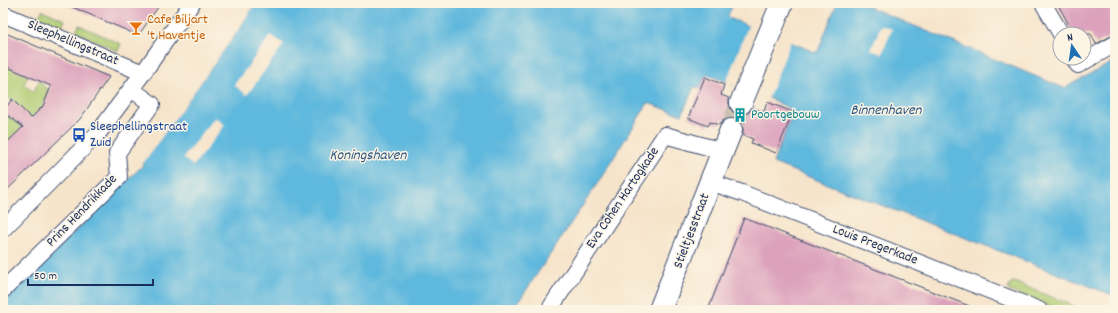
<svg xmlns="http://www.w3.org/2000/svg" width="1118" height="313" font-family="Dekko,sans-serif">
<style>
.green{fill:#b0cc73;stroke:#667e68}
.water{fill:#5fb8dd;stroke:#3d749e}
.pier{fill:#f6e4ca}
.building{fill:#dca1bc}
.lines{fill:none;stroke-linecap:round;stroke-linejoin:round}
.secondary-tunnel{stroke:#cac0b4;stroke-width:22;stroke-dasharray:22 11;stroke-linecap:butt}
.street-casing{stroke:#3c4a6e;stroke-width:18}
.secondary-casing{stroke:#3c4a6e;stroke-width:24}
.street{stroke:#fff;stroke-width:16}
.secondary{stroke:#fff;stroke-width:22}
.labels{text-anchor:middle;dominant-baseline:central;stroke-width:3;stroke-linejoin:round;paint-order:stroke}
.food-label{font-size:14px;fill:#c56008;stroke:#fcf5e5;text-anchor:start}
.street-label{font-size:14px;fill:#1b2f5e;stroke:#fcf5e5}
.culture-label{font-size:14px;fill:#0d838f;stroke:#fcf5e5;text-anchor:start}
.transit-label{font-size:14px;fill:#164399;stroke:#fcf5e5;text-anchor:start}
.water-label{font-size:15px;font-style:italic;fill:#2f5884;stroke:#fcf5e5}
</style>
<rect width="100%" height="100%" fill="#fcf5e5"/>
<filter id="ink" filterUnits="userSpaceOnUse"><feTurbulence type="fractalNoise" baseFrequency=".025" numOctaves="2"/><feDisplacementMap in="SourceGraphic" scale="8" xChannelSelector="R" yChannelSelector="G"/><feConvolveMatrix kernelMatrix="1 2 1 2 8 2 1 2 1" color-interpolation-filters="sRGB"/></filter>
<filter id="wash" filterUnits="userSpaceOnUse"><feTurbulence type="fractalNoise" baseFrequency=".012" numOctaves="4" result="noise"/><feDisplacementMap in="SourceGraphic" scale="16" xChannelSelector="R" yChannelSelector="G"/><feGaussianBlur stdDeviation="0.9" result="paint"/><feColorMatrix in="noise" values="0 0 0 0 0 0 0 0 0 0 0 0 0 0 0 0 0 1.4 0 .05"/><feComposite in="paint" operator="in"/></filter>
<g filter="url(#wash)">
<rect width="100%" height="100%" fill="#f6e4ca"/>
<path class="green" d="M42 10 65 20 62 26 39 17Z
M79 25 121 44 118 51 76 32Z
M3 65 27 75 28 76 24 84 33 92 39 81 54 95 3 146V113L7 115 16 103 3 94Z
M1012 282H1014L1084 310H1059L1009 291 1008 289Z"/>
<path class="water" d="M255 3H734L728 15 729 18 815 52 818 51 837 3H859L1064 88 1115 61V296L773 163 793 112 792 110 771 99 708 75 705 77 700 88 694 87 682 115 648 103 599 181 513 310H3V302L143 165 142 164 239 29Z"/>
<path class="pier" d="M253 3H255L239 29 144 162 142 160 237 28Z
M749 24 791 41 768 99 726 82Z
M881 25 892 29 882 54 871 50Z
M271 35 284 44 247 95 234 85Z
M215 117 225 125 193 166 183 158Z"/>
<g id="blocks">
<path class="building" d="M63 3H161L140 33 135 34Z
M1057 3H1115V34L1096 44 1091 34H1074Z
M3 32 109 77 80 119 3 194V146L23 127 3 112 12 99 31 118 43 106 51 86 3 65Z
M705 77 724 85 721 95 729 98V104L731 110 737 115H742L748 113 753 108 764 112 767 102 793 112 776 153 751 143 753 139 743 135V128L741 123 736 119 729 118 723 120 719 125 710 122 708 126 688 118Z
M744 218 977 309V310H708Z"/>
</g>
</g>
<g filter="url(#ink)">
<use href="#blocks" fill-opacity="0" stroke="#3c4a6e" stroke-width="1"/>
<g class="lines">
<path class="secondary-tunnel" d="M731 130 741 103"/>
<defs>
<path id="street" d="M1043 3 1061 34
M3 14 143 73
M1074 58 1078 65 1115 44
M710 182 742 193 1039 310
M3 229 99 132 143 73 192 3
M3 290 119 177 117 153 152 104 131 89
M549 310 665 135 722 151"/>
<path id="secondary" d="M741 103 782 3
M660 310 731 130"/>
</defs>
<use href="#street" class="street-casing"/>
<use href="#secondary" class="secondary-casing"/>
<use href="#street" class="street"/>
<use href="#secondary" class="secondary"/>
</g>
</g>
<defs>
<symbol id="bar-bare" viewBox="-9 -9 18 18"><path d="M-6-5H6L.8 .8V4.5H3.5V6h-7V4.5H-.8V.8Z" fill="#e8710a" stroke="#fcf5e5" stroke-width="2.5" paint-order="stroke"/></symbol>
<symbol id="building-bare" viewBox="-9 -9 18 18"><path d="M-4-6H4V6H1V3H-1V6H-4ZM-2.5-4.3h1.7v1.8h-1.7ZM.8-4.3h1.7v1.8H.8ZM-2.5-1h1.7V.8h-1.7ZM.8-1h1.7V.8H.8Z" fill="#0f9aa8" stroke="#fcf5e5" stroke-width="2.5" paint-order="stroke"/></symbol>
<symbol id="bus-bare" viewBox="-9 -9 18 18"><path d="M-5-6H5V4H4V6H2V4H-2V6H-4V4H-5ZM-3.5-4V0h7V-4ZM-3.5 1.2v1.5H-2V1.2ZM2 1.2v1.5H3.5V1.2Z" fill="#1a4fb4" stroke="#fcf5e5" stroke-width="2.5" paint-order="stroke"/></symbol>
</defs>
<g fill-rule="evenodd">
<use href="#bar-bare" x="126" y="18" width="20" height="20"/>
<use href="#building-bare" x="730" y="105" width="20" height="20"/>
<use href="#bus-bare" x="69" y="125" width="20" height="20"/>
</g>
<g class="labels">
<g class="food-label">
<text x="147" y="20">Cafe Biljart<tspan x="147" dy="16">'t Haventje</tspan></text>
</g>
<g class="street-label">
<text transform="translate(73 43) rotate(23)">Sleephellingstraat</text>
<text transform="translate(623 198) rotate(-56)">Eva Cohen Hartogkade</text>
<text transform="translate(82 211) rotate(-46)">Prins Hendrikkade</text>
<text transform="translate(692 231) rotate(-69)">Stieltjesstraat</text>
<text transform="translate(875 245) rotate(21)">Louis Pregerkade</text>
</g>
<g class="culture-label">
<text x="751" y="115">Poortgebouw</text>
</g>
<g class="transit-label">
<text x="90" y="127">Sleephellingstraat<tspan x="90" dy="16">Zuid</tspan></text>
</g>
<g class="water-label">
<text x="886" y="111">Binnenhaven</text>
<text x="368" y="156">Koningshaven</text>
</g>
</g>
<rect width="1118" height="313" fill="none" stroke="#fcf5e5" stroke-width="16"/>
<g transform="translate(1072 46) rotate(347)"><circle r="19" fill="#fcf5e5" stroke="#a2a6af"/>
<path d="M0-3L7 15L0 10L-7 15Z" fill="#1f6fb2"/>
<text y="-6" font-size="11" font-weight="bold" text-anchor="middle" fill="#1b2f5e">N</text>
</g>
<path d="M28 279v6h125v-6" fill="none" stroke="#1b2f5e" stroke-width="2"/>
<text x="34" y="279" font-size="12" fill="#1b2f5e" stroke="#fcf5e5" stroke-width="3" paint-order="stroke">50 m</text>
</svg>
